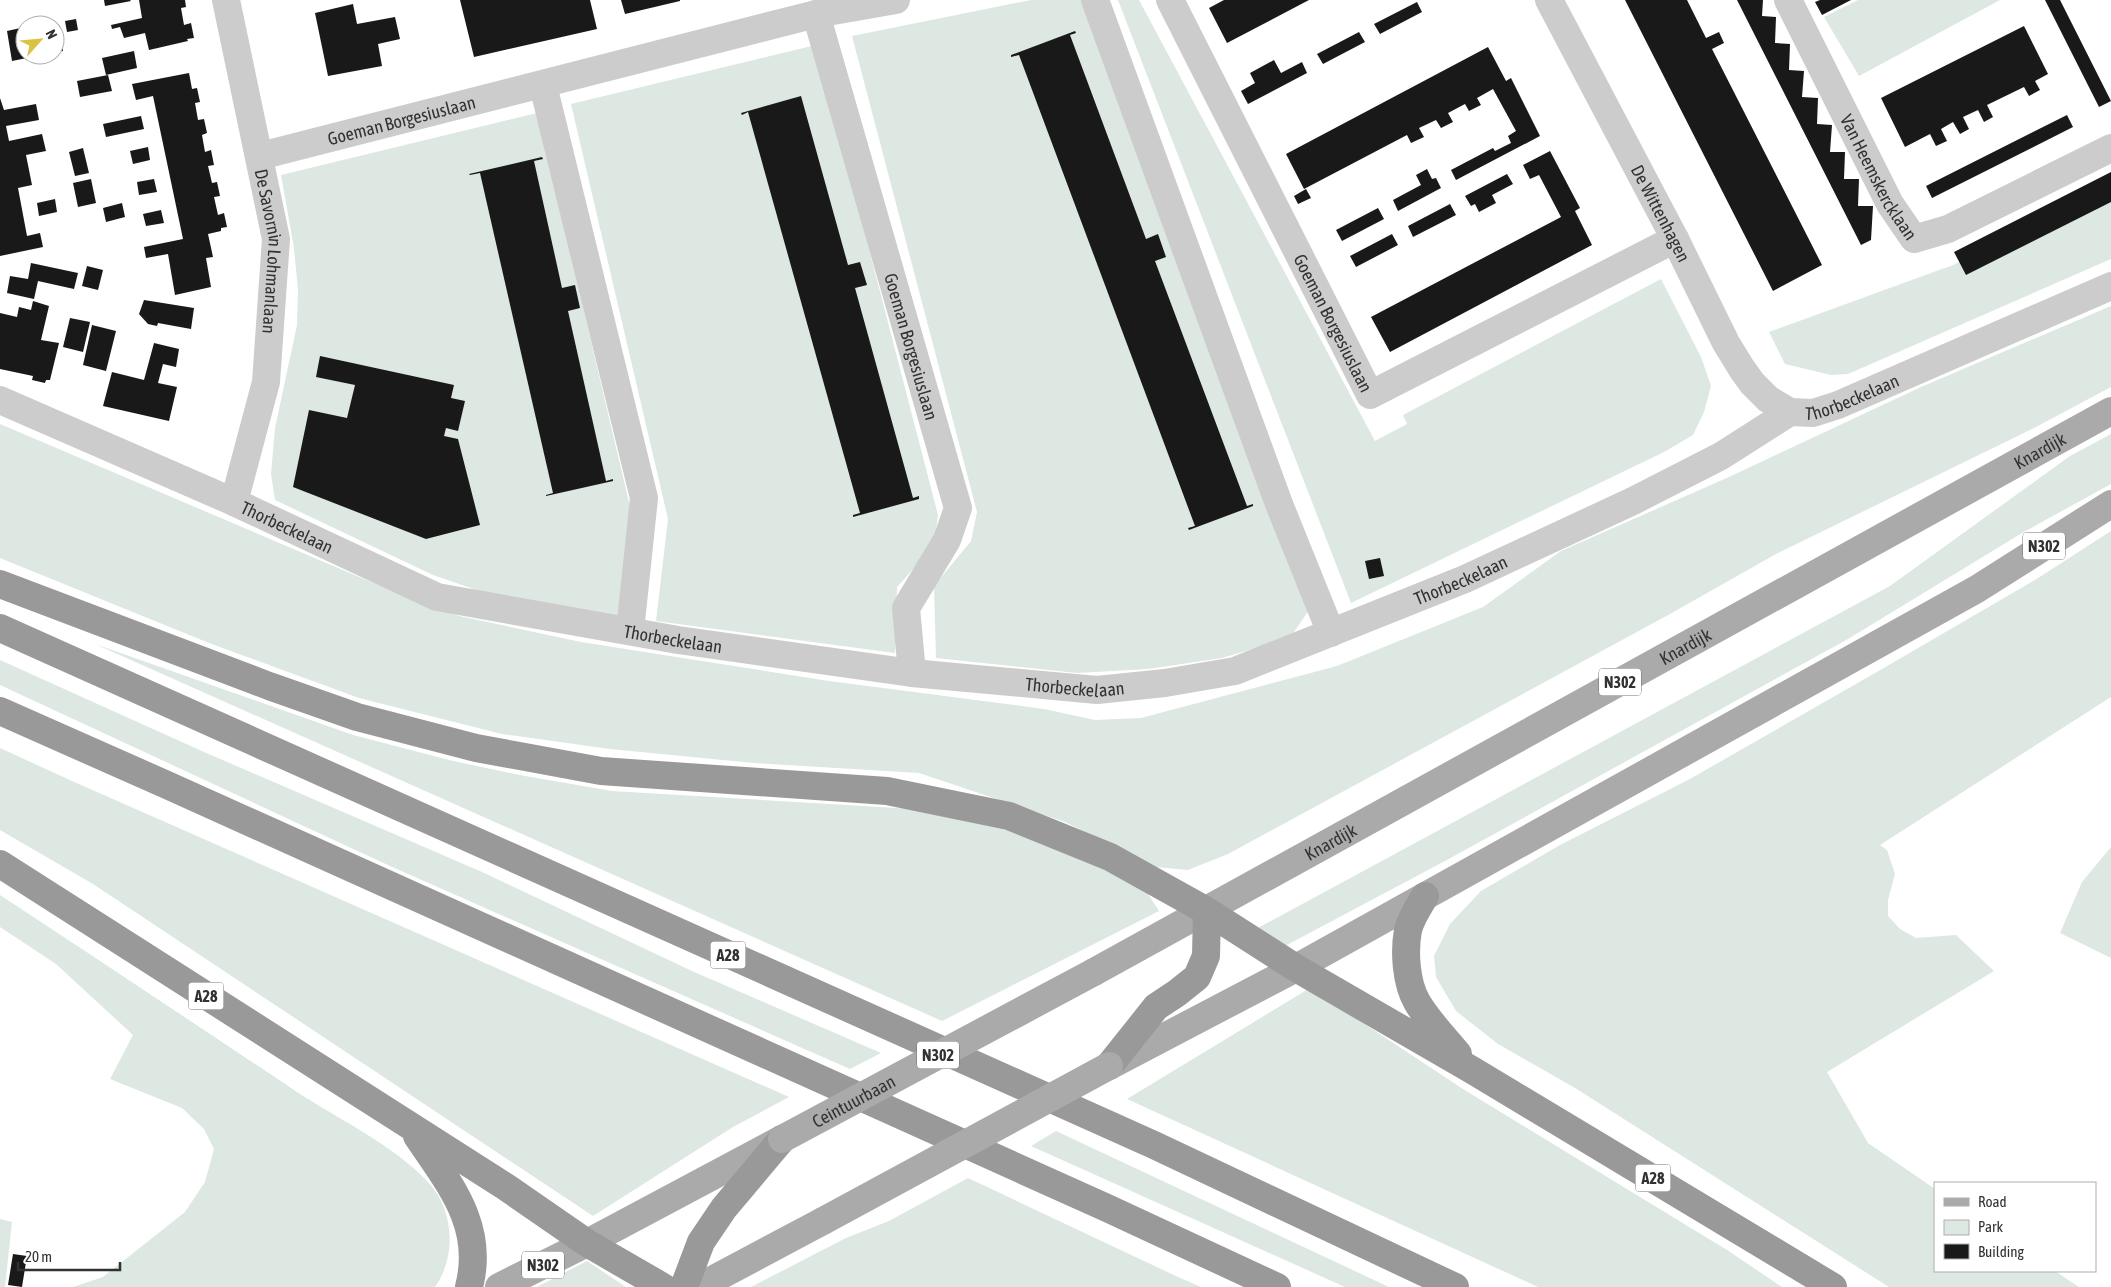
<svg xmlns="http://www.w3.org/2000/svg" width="2111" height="1287" font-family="'Asap Condensed',sans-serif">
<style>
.green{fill:#dce8e1}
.building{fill:#191919}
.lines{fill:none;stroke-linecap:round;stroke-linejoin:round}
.minor{stroke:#ccc;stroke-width:28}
.major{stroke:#aaa;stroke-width:28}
.highway{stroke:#999;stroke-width:28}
.major-bridge{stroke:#aaa;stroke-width:28}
.labels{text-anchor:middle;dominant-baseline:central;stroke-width:5;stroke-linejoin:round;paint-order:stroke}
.shield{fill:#fff;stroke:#707070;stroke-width:1}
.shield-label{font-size:16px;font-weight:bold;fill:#323232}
.street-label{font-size:18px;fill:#323232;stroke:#fff}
</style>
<rect width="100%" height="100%" fill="#fff"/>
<path class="green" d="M1031 0H1081L1311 607 1290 638 1222 658 1148 669 1077 673 936 658 934 586 971 541 977 512 852 36Z
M1118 0H1139L1375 441 1407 424 1403 415 1661 279 1701 357 1711 386 1704 412 1693 435 1664 452 1351 603Z
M1858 0H2000L1859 76 1824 17Z
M816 45 938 515 934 546 897 587 895 653 656 621 668 519 571 104Z
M537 113 632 515 621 616 494 596 433 575 275 500 271 474 275 428 297 325 298 290 294 248 281 175Z
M2111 190V259L1848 374 1831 375 1785 364 1769 332 1953 265Z
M2111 306V387L2034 428 1776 554 1670 614 1228 854 1188 870 1156 867 1065 822 919 773 754 763 610 749 502 734 359 698 209 643 0 558V424L397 593 459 616 581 642 829 681 1044 709 1095 720 1141 718 1337 666 1483 607 1561 551 1729 477 1921 387Z
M2111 434V484L2022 533 1848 639 1445 861 1285 946 1256 929 1890 586 2070 456Z
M2111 531V697L1880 845 1887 850 1895 874 1888 900V916L1900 929 1916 938 1956 935 1994 971 1827 1072 1868 1143 1935 1189V1271H2055L2079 1287H1889L1575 1088 1498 1044 1456 1011 1436 977 1434 956 1450 924 1481 891 1560 845 1690 779 1882 669 2035 580Z
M95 644 353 735 453 761 525 776 612 791 913 809 1010 829 1083 856 1145 889 1159 911 942 1021Z
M0 660 204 752 482 872 692 971 881 1053 850 1069 390 866 0 685Z
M0 748 72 781 789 1097 733 1127 593 1216 93 884 0 830Z
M2111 847V958L2060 933 2082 882Z
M0 895C99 960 198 1026 297 1092 340 1120 392 1144 428 1182 454 1210 457 1256 435 1287H73L103 1277 185 1212 205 1182 214 1149 204 1129 182 1108 110 1079 133 1035 56 964 0 927Z
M1310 988 1463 1089 1727 1250 1782 1287H1538L1127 1099Z
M1056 1131 1389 1287H1345L1031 1146Z
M968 1178 1178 1277 1201 1287H751L846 1238 889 1221Z
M0 1219 12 1222 5 1287H0Z
M587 1261 626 1287H537Z"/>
<path class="building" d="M104 0H130L131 1 105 6Z
M139 0H185L186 7 181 8 184 25 191 23 194 38 187 39 188 41 149 50 145 33 124 38 120 27 112 29 111 25 142 18Z
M460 0H590L597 29 474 57Z
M621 0H680V1L625 14Z
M1224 0H1309L1227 43 1209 8Z
M1625 0H1687L1706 38 1719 32 1724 43 1712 49 1822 265 1773 291Z
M1737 0H1763L1762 16 1776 17 1775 43 1790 44 1789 70 1804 71 1802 97 1818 98 1817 124 1832 125 1830 152H1845L1844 179H1859L1858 206H1873L1871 240 1861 245Z
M1820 0H1851L1822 15 1815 2Z
M2045 0H2060L2111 101 2099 107Z
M1417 2 1422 12 1380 34 1374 24Z
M353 4 357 24 395 17 400 39 378 44 382 66 328 76 315 13Z
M76 19 78 30 67 32 65 21Z
M2024 26 2048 74 2035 81 2040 90 2029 96 2024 87 1987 105 1993 117 1984 122 1978 110 1963 117 1969 129 1960 134 1953 122 1941 129 1947 141 1936 146 1930 134 1905 147 1881 98Z
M25 27V55L37 56 12 61 7 31Z
M59 30 63 51 55 52V31Z
M1075 31 1076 33 1070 35 1146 239 1158 234 1166 257 1155 261 1247 506 1253 504V506L1189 530 1188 528 1195 526 1019 55 1011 57V55Z
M1359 32 1365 42 1323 64 1317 54Z
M1488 47 1506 81 1511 78 1540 136 1456 180 1451 170 1493 148 1495 151 1511 143 1508 136 1516 131 1493 89 1477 98 1481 105 1469 111 1465 104 1448 113 1453 122 1441 128 1436 120 1419 128 1424 137 1411 143 1407 135 1304 189 1286 154Z
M134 51 137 68 106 75 102 58Z
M1274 60 1281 73 1302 62 1307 73 1248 104 1241 91 1255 83 1250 73Z
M189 73 192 89 197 88 200 102 195 103 198 120 204 119 207 133 202 135 205 152 211 150 214 165 208 166 212 183 217 182 220 196 214 197 218 215 224 213 227 227 221 228V231L208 234 213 257 206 258 211 287 175 295 168 254 146 258 144 247 183 239 153 96 136 100 132 84Z
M108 75 112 91 80 97 77 81Z
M801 96 848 265 860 262 867 285 855 288 913 498 919 496V499L853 517V515L860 513 748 112 742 115 741 113Z
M0 98 4 110 36 104 39 120 6 126 9 141 42 134 46 151 26 155 32 185 18 188 27 236 40 233 43 247 0 256Z
M2067 115 2073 127 1932 198 1926 186Z
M141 116 144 129 106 137 103 124Z
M148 147 150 160 133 164 130 151Z
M83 148 89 173 75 176 69 152Z
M1550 151 1580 208 1575 211 1592 245 1390 352 1371 317 1561 217 1539 175 1530 179 1523 165Z
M542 157 543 159 534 161 562 288 575 285 580 308 568 311 606 481 613 479V481L546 496V495L553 493 480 173 470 175 469 174Z
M1427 169 1432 179 1436 178 1441 188 1398 211 1393 200 1421 185 1416 175Z
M2111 172V202L1966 275 1954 252Z
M1507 174 1513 184 1492 195 1496 203 1479 212 1475 204 1471 206 1465 196Z
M91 179 96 203 78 207 73 183Z
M154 179 157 192 139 195 137 182Z
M1306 189 1311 198 1298 204 1294 196Z
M55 199 57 212 39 216 37 203Z
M122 203 125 217 106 222 103 208Z
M1450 204 1456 215 1413 237 1408 226Z
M1378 208 1384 219 1342 241 1336 230Z
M161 210 164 223 146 226 143 214Z
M1392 234 1398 245 1356 267 1350 256Z
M31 263 78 273 74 289 38 281 34 299 7 293 10 276 28 279Z
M87 266 103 270 98 290 82 286Z
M144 300 194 308 191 329 158 323 157 326 148 324 139 314Z
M33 301 49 306 41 340 59 343 50 380H46L45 383 32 380 33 376 0 369V313L17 317 19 307 31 310Z
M70 318 90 322 83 352 63 347Z
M92 325 116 331 106 371 83 365Z
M154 343 179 349 176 367 163 364 158 383 177 387 169 421 103 406 112 372 144 380Z
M320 356 454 385 451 398 465 401 458 431 446 428 444 436 458 439 480 525 426 539 293 487 309 410 347 418 355 385 316 377Z
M1380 558 1384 576 1369 579 1365 561Z
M13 1254 27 1256 22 1287 8 1285Z"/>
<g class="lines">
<g class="minor">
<path id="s1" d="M226 0 276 239 266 382 234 502"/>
<path d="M1095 0 1279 504 1331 633"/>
<path id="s2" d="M1170 0 1370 395 1675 239"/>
<path id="s3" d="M1549 0 1675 239 1726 343 1742 369 1752 383 1768 399 1790 412"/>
<path id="s4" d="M1788 0 1890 204 1914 239 1948 229 2111 148"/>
<path id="s5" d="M816 14 958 508 947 540 906 608 912 673"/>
<path d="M543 85 644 498 630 631"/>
<path id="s6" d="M260 156 816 14 896 0"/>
<path id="s7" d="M0 400 234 502 437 597 678 640 912 673 1097 690 1165 683 1235 671 1465 579 1633 501 1721 456 1790 412 1813 413 1838 405 2111 286"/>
</g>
<g class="major">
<path id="s8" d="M1094 972 2111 411"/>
<path d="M1109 1066 1296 968 1977 589 2111 504"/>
<path d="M499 1287 587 1243 782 1139"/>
<path d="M699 1287 823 1221"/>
</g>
<path class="highway" d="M0 584 269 686 357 717 476 748 601 771 887 791 1009 816 1110 857 1207 911 1296 968 1472 1070 1833 1287
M0 628 1154 1145 1455 1287
M0 711 167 785 1107 1208 1277 1287
M0 864 506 1187 587 1243 663 1287
M1425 896C1419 906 1411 918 1408 930 1404 952 1406 983 1417 1002 1428 1021 1444 1037 1458 1054
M1109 1066 1156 1007 1177 993 1197 977 1206 956 1207 911
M417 1136C449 1184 485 1225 469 1287
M684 1287 701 1242 724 1208 782 1139"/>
<g class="major-bridge">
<path id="s9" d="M782 1139 1094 972"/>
<path d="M823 1221 1109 1066"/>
</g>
</g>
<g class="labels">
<g class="shield">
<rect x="2023" y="532.5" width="42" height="27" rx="4"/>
<rect x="1599" y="668.5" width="42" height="27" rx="4"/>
<rect x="710.5" y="941.5" width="35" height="27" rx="4"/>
<rect x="188.5" y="982.5" width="35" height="27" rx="4"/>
<rect x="917" y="1041.5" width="42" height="27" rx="4"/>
<rect x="1635.5" y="1164.5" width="35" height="27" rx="4"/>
<rect x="522" y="1251.5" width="42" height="27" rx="4"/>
</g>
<g class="shield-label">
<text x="2044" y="546">N302</text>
<text x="1620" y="682">N302</text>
<text x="728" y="955">A28</text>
<text x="206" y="996">A28</text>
<text x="938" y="1055">N302</text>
<text x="1653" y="1178">A28</text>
<text x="543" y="1265">N302</text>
</g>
<g class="street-label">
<text stroke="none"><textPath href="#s6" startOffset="146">Goeman Borgesiuslaan</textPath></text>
<text stroke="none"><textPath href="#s4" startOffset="199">Van Heemskercklaan</textPath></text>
<text stroke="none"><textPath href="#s3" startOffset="241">De Wittenhagen</textPath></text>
<text stroke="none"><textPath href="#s1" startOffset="256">De Savornin Lohmanlaan</textPath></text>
<text stroke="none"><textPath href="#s2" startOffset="362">Goeman Borgesiuslaan</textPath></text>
<text stroke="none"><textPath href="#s5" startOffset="346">Goeman Borgesiuslaan</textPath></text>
<text stroke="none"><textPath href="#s7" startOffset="1964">Thorbeckelaan</textPath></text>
<text stroke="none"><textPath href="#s8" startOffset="1080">Knardijk</textPath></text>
<text stroke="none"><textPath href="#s7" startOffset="314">Thorbeckelaan</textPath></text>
<text stroke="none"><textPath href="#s7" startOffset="1529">Thorbeckelaan</textPath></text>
<text stroke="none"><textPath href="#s7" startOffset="719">Thorbeckelaan</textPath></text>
<text stroke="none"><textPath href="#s8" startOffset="675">Knardijk</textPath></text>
<text stroke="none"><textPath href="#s7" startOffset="1124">Thorbeckelaan</textPath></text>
<text stroke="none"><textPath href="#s8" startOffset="270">Knardijk</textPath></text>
<text stroke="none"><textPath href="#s9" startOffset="81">Ceintuurbaan</textPath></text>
</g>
</g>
<rect x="1934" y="1182" width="162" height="90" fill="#ffffff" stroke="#adadad"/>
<rect x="1944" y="1198" width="25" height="8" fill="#aaaaaa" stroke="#adadad"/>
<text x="1978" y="1207" font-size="15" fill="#323232">Road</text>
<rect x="1944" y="1220" width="25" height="15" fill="#dce8e1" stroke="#adadad"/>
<text x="1978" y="1232" font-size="15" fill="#323232">Park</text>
<rect x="1944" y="1244" width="25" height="15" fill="#191919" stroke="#adadad"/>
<text x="1978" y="1257" font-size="15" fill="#323232">Building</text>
<g transform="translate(40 40) rotate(63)"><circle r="24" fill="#ffffff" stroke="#adadad"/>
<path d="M0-4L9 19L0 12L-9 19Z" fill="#d9c345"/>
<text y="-8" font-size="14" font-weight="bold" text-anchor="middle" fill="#323232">N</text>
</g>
<path d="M18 1262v8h102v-8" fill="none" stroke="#323232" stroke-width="2.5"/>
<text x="25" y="1262" font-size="15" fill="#323232" stroke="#ffffff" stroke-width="4" paint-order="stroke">20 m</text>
</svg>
